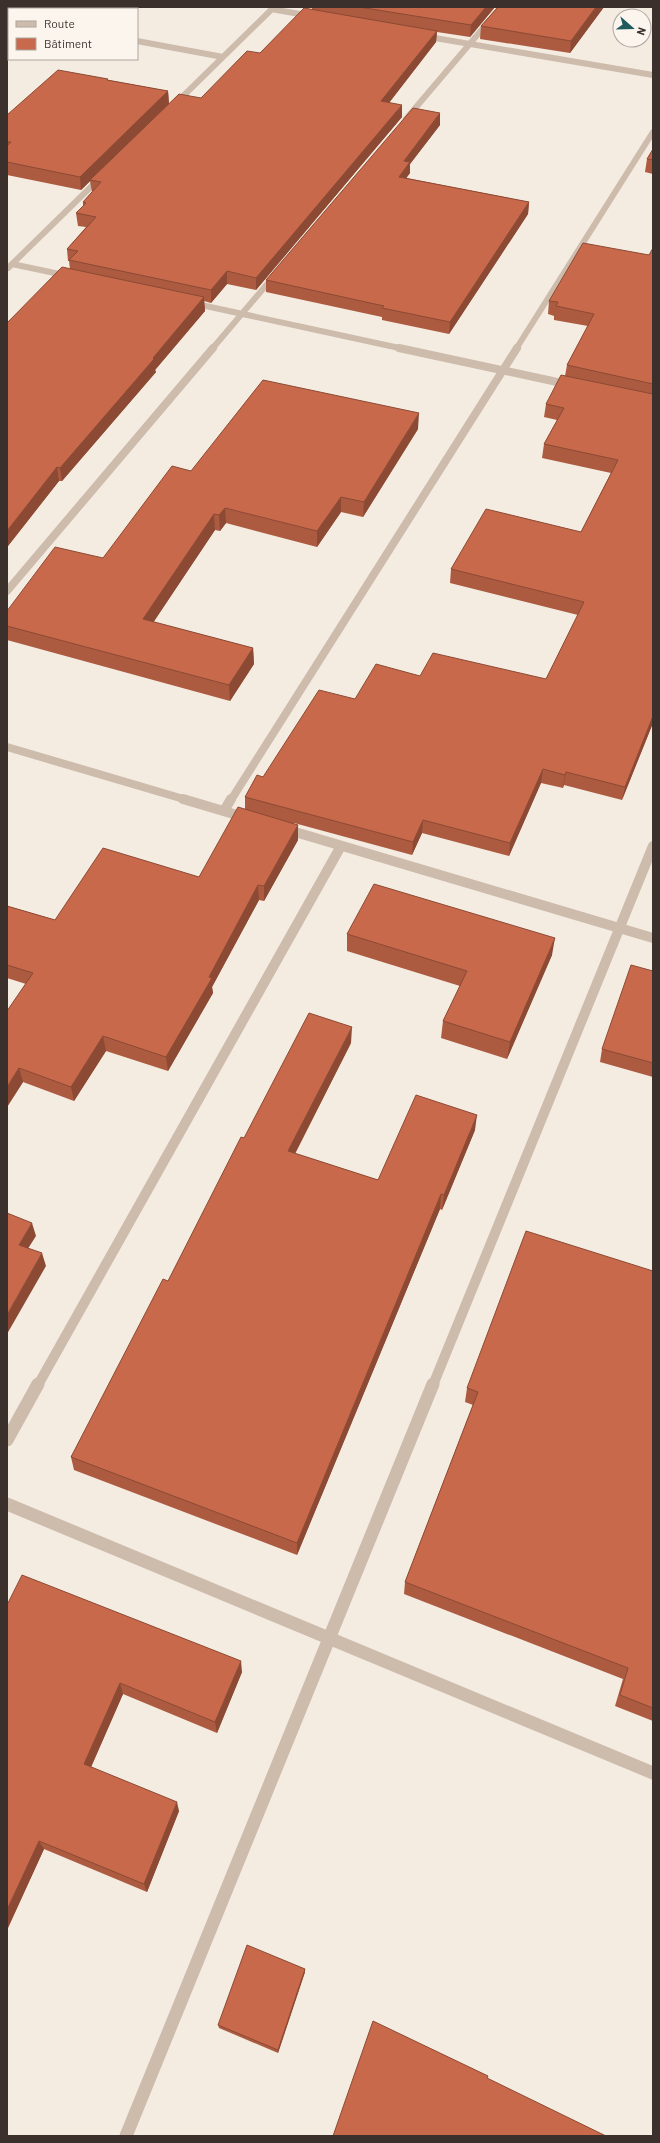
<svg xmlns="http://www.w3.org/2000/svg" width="660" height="2143" font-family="Barlow,sans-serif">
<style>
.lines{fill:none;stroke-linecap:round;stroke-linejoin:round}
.minor-far3{stroke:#cdbbac;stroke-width:6}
.minor-far2{stroke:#cdbbac;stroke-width:8}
.minor-far1{stroke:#cdbbac;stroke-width:10}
.minor{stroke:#cdbbac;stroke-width:13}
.wall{fill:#ac5a40}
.shaded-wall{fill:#8c4a34}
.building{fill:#c8694b;stroke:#8c4a34}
</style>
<rect width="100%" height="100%" fill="#f4ebe1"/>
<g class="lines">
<path class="minor-far3" d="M9 9 12 7
M271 9 311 16
M7 17H9
M423 36 653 75
M137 41 223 57
M175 104 274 7
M406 119 501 7
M12 264 69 276
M8 268 101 177
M192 303 404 349
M212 349 274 276
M516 349 653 132"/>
<path class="minor-far2" d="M399 348 571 385
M7 591 213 348
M7 747 187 800
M231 800 517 348"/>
<path class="minor-far1" d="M183 799 247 818
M224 811 231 799
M285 829 653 938
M38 1385 341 846
M433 1385 653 846"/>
<path class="minor" d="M7 1440 38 1384
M7 1504 653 1773
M126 2136 433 1384"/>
</g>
<path class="wall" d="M312 7H495L470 37 437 32 436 42 389 103 402 117 256 290 227 284 211 303 204 301 205 311 155 370 156 372 62 481H59L8 546H7V323L70 269 69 261H68L67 249 86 227 78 226 76 213 83 206V202L92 192 90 181 81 190 7 175V115L108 80 168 91 169 104 201 98 260 53 312 9Z
M498 7H604L570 53 480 39 481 26Z
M440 113V125L410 164V173L406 178 529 202 528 214 449 334 382 320V317L266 292V280Z
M653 149V174L645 172 647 159Z
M653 248V723L622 800 564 785 563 788 541 783 509 856 422 833 412 855 294 823 298 840 264 901 259 900 212 987 213 993 168 1071 106 1051 74 1101 23 1082 7 1107 26 984 7 978V906L55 920 199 877 245 809V797L263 777 355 699 420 676 546 679 578 615 450 583 451 569 581 532 611 473 542 458 544 444 557 420 544 417 546 404 565 376 567 365 588 326 554 320V316L548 314 549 301 649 255Z
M418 429 363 517 341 512 317 547 226 523 220 531 215 530 153 622 253 648 254 664 230 701 7 640V611L103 558 191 471Z
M347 934 552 955 507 1059 441 1038 443 1021 460 986 347 951Z
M653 971V1077L600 1062 602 1049Z
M351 1043 295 1154 378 1180 475 1130 442 1210 440 1209 297 1555 74 1470 71 1457 168 1281 244 1138Z
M653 1271V1721L615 1706 623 1679 404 1594 405 1582 473 1405 465 1402 467 1388Z
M7 1605 242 1672 217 1733 123 1694 91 1767 179 1811 147 1892 44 1849 7 1930Z
M305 1972 278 2053 219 2028 218 2025Z"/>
<path class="shaded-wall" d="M486 7H495L470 37 471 25Z
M596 7H604L570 53 571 41Z
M437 31 436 42 381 113V101Z
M168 91 169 104 81 190 80 177Z
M402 105V117L256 290V278Z
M440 113V125L410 164V173L399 188V177L404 161Z
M529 202 528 214 449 334 450 322Z
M227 271V284L211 303V290Z
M204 297 205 311 155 370 156 372 62 481 60 468Z
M419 413 418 429 363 517 364 502Z
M57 467 59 481 8 546 7 531Z
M341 497V512L317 547V531Z
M225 508 226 523 220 531 219 515Z
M214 514 215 530 145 635 143 619Z
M253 648 254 664 230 701 229 685Z
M653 716V723L622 800 625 787Z
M543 769 541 783 509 856 510 843Z
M566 772 564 785 563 788 565 775Z
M423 820 422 833 412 855 413 842Z
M298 825V840L264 901V886Z
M258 885 259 900 212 987 213 993 168 1071 166 1057Z
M555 938 552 955 507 1059 510 1042Z
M352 1027 351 1043 288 1167V1151Z
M103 1036 106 1051 74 1101 71 1087Z
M19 1068 23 1082 7 1107V1087Z
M477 1115 475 1130 442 1210 444 1195Z
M441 1194 440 1209 297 1555V1543Z
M32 1223 36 1236 22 1258 19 1245Z
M42 1253 46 1266 7 1334V1315Z
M241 1661 242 1672 217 1733 215 1722Z
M120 1683 123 1694 88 1774 84 1764Z
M177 1802 179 1811 147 1892 144 1884Z
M39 1841 44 1849 7 1930V1910Z
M305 1969V1972L278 2053V2050Z"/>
<path class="building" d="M359 7H486L471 25Z
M498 7H596L571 41 481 26Z
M304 8 437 31 381 101 402 105 256 278 227 271 211 290 69 260 78 251 67 249 96 217 76 213 86 203 83 202 101 182 90 180 179 94 201 98 247 51 260 53Z
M58 70 108 79 107 80 168 91 80 177 7 162V146L11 142H7V115Z
M413 108 440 113 404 161 410 162 399 177 529 202 450 322 382 308 384 306 266 280Z
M653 149V160L647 159Z
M583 243 649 255 653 248V384L567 365 594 314 556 306 558 302 549 301Z
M62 267 204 297 153 358 154 359 60 468 57 467 7 531V323Z
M561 375 653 394V716L625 787 566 772 565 775 543 769 510 843 423 820 413 842 245 797 257 775 263 777 319 690 355 699 376 664 420 676 433 653 546 679 584 602 451 569 486 509 581 532 618 460 544 444 564 408 546 404Z
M263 380 419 413 364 502 341 497 317 531 225 508 219 515 214 514 143 619 253 648 229 685 7 626V611L55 547 103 558 172 466 191 471Z
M238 807 298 825 264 886 258 885 209 977 212 978 166 1057 103 1036 71 1087 19 1068 7 1087V1011L33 973 7 965V906L55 920 103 848 199 877Z
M374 884 555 938 510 1042 443 1021 467 971 347 934Z
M631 965 653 971V1063L602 1049Z
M309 1013 352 1027 288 1151 378 1180 416 1095 477 1115 444 1195 441 1194 297 1543 71 1457 163 1279 168 1281 241 1137 244 1138Z
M7 1213 32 1223 19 1245 42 1253 7 1315Z
M526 1231 653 1271V1708L620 1695 628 1668 405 1582 478 1392 467 1388Z
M22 1575 241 1661 215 1722 120 1683 84 1764 177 1802 144 1884 39 1841 7 1910V1605Z
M247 1945 305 1969 278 2050 218 2025Z
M373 2021 488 2076 487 2078 606 2136H333Z"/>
<rect width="660" height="2143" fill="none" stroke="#3b302b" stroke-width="16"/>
<rect x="8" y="8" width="130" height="52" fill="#fbf5ee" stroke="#aea6a0"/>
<rect x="16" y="21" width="20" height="6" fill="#cdbbac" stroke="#aea6a0"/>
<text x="44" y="28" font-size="12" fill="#3b302b">Route</text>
<rect x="16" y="38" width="20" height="12" fill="#c8694b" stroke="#aea6a0"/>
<text x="44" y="48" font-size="12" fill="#3b302b">Bâtiment</text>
<g transform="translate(632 28) rotate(110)"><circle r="19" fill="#fbf5ee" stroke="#aea6a0"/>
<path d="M0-3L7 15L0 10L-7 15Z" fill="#1f5a5e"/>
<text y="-6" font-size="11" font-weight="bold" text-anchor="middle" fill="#3b302b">N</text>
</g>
</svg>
